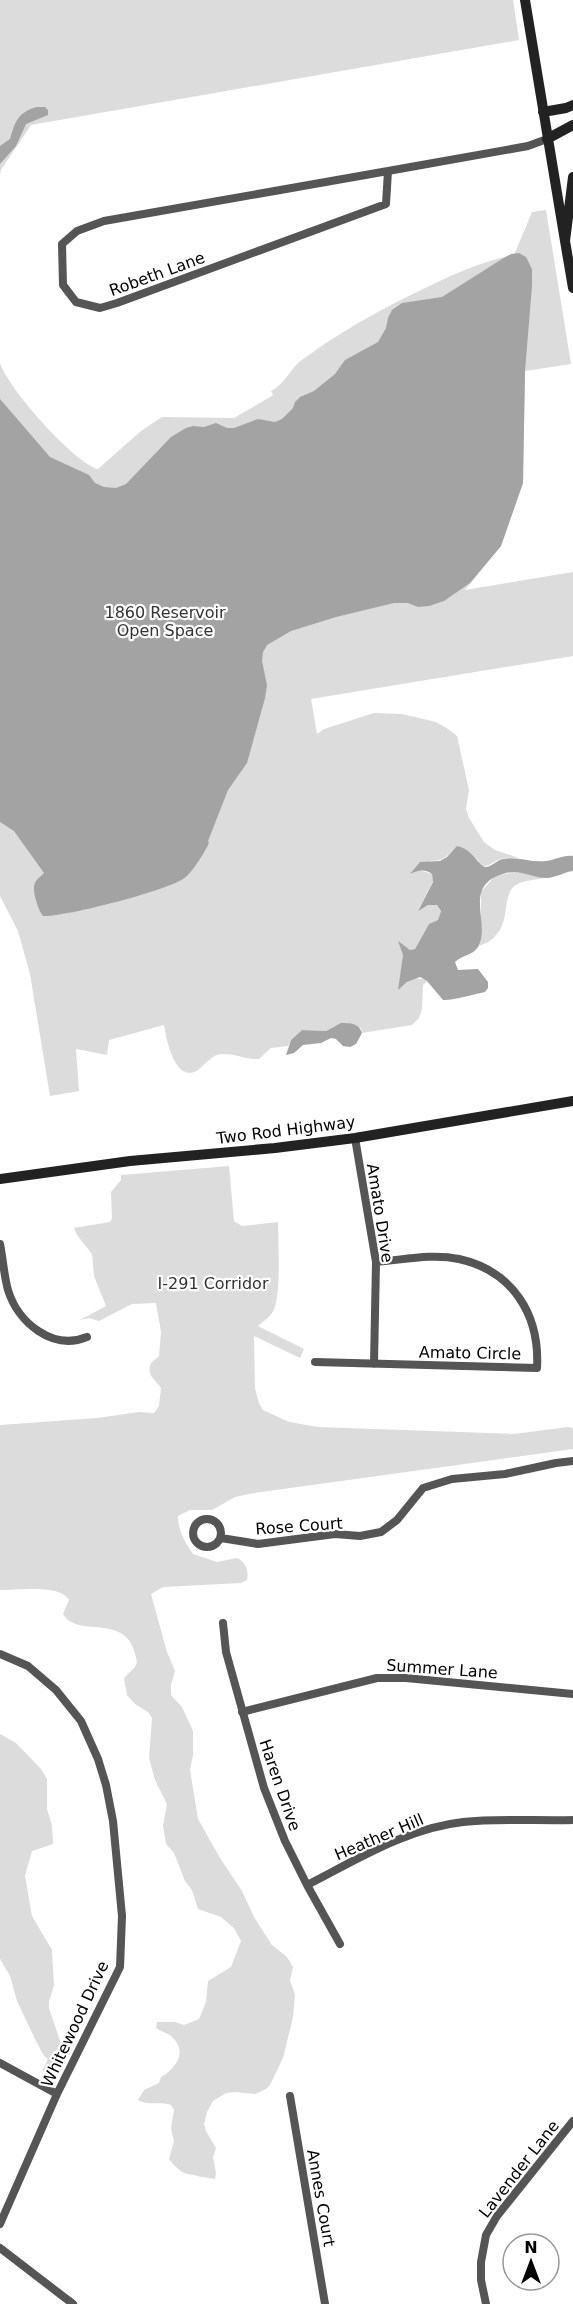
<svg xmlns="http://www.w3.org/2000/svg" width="573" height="2304" font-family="'DejaVu Sans',sans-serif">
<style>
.green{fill:#dcdcdc}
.water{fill:#a3a3a3}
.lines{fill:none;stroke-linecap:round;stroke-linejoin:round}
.street{stroke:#555;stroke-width:8}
.secondary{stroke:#222;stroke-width:10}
.labels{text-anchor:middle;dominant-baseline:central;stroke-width:4.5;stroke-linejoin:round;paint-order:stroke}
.street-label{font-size:16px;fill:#000;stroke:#fff}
.park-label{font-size:16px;fill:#333;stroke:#fff}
</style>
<rect width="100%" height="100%" fill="#fff"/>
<path class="green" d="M0 0H513L519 40 31 125 1 170 0 175Z
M546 210 571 364 525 371 523 483 501 546 465 590 573 572V656L311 699 317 734 324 729 374 713 402 714 436 722 448 729 457 736 469 790 466 809 469 818 484 842 495 850 519 858C512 858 504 857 498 860 488 865 484 871 477 859L453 850C446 858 441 861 430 861L419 870 432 874 433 881 418 910 428 905H437L441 911 438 920 429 924 415 949 410 950 399 943 403 955 399 989C408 981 415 975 427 981L423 985 422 1009 419 1018 412 1025 362 1033 361 1028 335 1026 326 1031 302 1030 291 1040 288 1046 271 1048 259 1059C246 1060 235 1053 222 1054 211 1055 206 1064 198 1070 175 1085 166 1038 164 1025L109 1040 107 1055 76 1049 79 1091 50 1096 30 974 18 931 0 896V363C8 388 73 462 98 469L141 431 162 417 234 418 270 397 273 395 271 391C284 384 289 372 299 362 338 333 379 310 423 289 452 275 482 261 514 255L532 212Z
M516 871 544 878C535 880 524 880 516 885 498 896 517 933 479 946L481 937V892L494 877Z
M229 1166 234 1221 242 1226 278 1222C278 1242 282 1299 272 1313 269 1318 262 1322 258 1326L304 1349 300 1358 254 1336 255 1388 259 1403 263 1410 289 1422 318 1427 514 1434 568 1427 573 1428V1449L254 1493 235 1497 212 1510H190L178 1516C178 1531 185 1542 193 1554L217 1562 237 1558C246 1562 249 1571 247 1580L241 1583 163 1587 151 1594 167 1652 175 1671 171 1685V1695L182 1707 193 1731V1755L190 1770 198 1819 220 1858 242 1891 254 1917 272 1945 287 1957 293 1967 290 1980 295 1995 293 2017 283 2058 270 2085 266 2089 255 2094 235 2092 226 2093 213 2101 207 2112 204 2124 206 2131 216 2148 213 2157 216 2173 215 2179C213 2179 186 2174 184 2173 179 2171 172 2163 169 2159L174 2141 171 2129 174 2110 171 2105C160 2101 147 2106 138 2100L144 2090 159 2083 161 2077C175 2069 188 2053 173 2038 169 2033 161 2032 156 2028L157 2022H175L184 2025 199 2019 206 2002 208 1981 231 1967 241 1941 234 1928 221 1917 198 1909 192 1890 185 1881 174 1853 166 1844 163 1826 167 1804 155 1780 149 1758 152 1718 148 1712 135 1704 127 1695 124 1678 135 1667 137 1662C129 1608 79 1641 63 1614L69 1600C61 1584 17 1590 0 1590V1425L97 1418 139 1412 154 1413 159 1406 161 1388C155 1379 146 1376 151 1363L159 1356 161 1332 156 1303 132 1304 99 1321 89 1318 80 1320 106 1306 94 1276 92 1254 77 1235 74 1228 110 1222 112 1218 111 1192 121 1180V1175Z
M0 1734 16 1743 41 1769 47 1779V1809L52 1826 53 1844 32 1851 25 1876 32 1916 52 1950 54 1985 49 2002V2008L64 2053 56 2059 58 2071 53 2075 42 2071 48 2059 44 2056 36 2041 17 2001 10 1976 0 1959Z"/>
<path class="water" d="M37 107H45L48 110V115L26 124 16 146 0 164V146L10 139C15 122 18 112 37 107Z
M519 253 526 257 532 269V286L525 371 523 483 501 546 470 583 444 601 429 606 418 607 408 603H394L336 617 291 631 267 645 263 652 262 661 267 685 265 698 252 745 247 763 228 790 208 841 209 843C206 850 191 875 183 879 165 891 65 917 43 916 38 910 33 893 34 886 35 880 40 877 44 873L14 831 0 822V399L50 457 89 475 95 483 104 487 116 488 126 484 171 437 186 428 193 426 204 427 216 423 227 428H234L258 419 275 422 282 419 293 408 295 402 300 397 314 391 335 374 345 360 378 342 386 328 388 318 392 310 402 303 442 297 502 259 511 254Z
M457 846C473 849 479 867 486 867 493 866 497 860 503 859 518 856 531 863 546 861 556 860 562 855 573 856V871C564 872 555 878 546 878 532 878 521 869 506 873 460 885 492 923 478 947 472 956 462 955 455 962L458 970 478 969 488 982V988L485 992C474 994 452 1001 443 1000L427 981 420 977 407 982 398 990 403 955 398 941 410 950 415 949 429 924 438 920 441 911 437 905H428L418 911 433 882 432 874C424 869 419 870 410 874L420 862 440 861 447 857Z
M341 1023C350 1023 359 1023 362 1033L356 1044 350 1047 343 1046 336 1039 331 1038 321 1043 303 1045 294 1053 286 1055 291 1040 302 1030 326 1031Z"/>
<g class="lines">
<path class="street" d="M388 171 386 204 117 303 100 308 76 302 63 285 62 244 77 231 104 221Z
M388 171 528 146 547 139
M355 1138 376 1262 374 1364
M0 1244C3 1259 4 1276 8 1290 18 1323 53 1351 87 1337
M315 1362 537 1368C540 1315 513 1271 459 1259 432 1253 403 1260 376 1262
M193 1533a14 14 0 1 1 28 0a14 14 0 1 1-28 0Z
M221 1538 258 1544 335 1534 360 1536 381 1532 397 1520 423 1488 452 1479 505 1474 556 1463 573 1461
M223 1623 226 1652 264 1788 285 1841 307 1885 340 1944
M0 1654 28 1666 56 1690 81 1721 98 1759 106 1785 113 1821 122 1916 120 1967 57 2094 0 2224
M242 1712 377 1678H406L573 1694
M307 1885C356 1860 407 1828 463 1822 499 1818 537 1821 573 1820
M0 2063 57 2094
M290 2096 325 2304
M0 2248 73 2304
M486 2304 481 2280V2262L486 2235 497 2216 573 2121"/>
<path class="secondary" d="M525 0 565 241
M543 112 566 108 573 105
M547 139 573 125
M573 177 565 241 573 288
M0 1179 130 1161 275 1148 355 1138 573 1101"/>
</g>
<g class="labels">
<g class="street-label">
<text transform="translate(157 274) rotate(-20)">Robeth Lane</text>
<text transform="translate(286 1130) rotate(-7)">Two Rod Highway</text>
<text transform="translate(380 1213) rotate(81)">Amato Drive</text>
<text transform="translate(470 1353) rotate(1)">Amato Circle</text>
<text transform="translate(299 1526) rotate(-4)">Rose Court</text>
<text transform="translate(442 1669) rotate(4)">Summer Lane</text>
<text transform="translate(280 1785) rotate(71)">Haren Drive</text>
<text transform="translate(379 1837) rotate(-23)">Heather Hill</text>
<text transform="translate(75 2024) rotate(-65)">Whitewood Drive</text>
<text transform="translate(519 2169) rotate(-52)">Lavender Lane</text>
<text transform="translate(321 2198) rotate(80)">Annes Court</text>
</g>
<g class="park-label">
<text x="165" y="612">1860 Reservoir<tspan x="165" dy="18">Open Space</tspan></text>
<text x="213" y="1283">I-291 Corridor</text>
</g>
</g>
<g transform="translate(531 2262)"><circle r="28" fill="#ffffff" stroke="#999999" stroke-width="1.5"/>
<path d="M0-4.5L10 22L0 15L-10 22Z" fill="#000000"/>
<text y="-9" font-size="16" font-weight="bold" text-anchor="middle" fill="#000000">N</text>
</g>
</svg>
